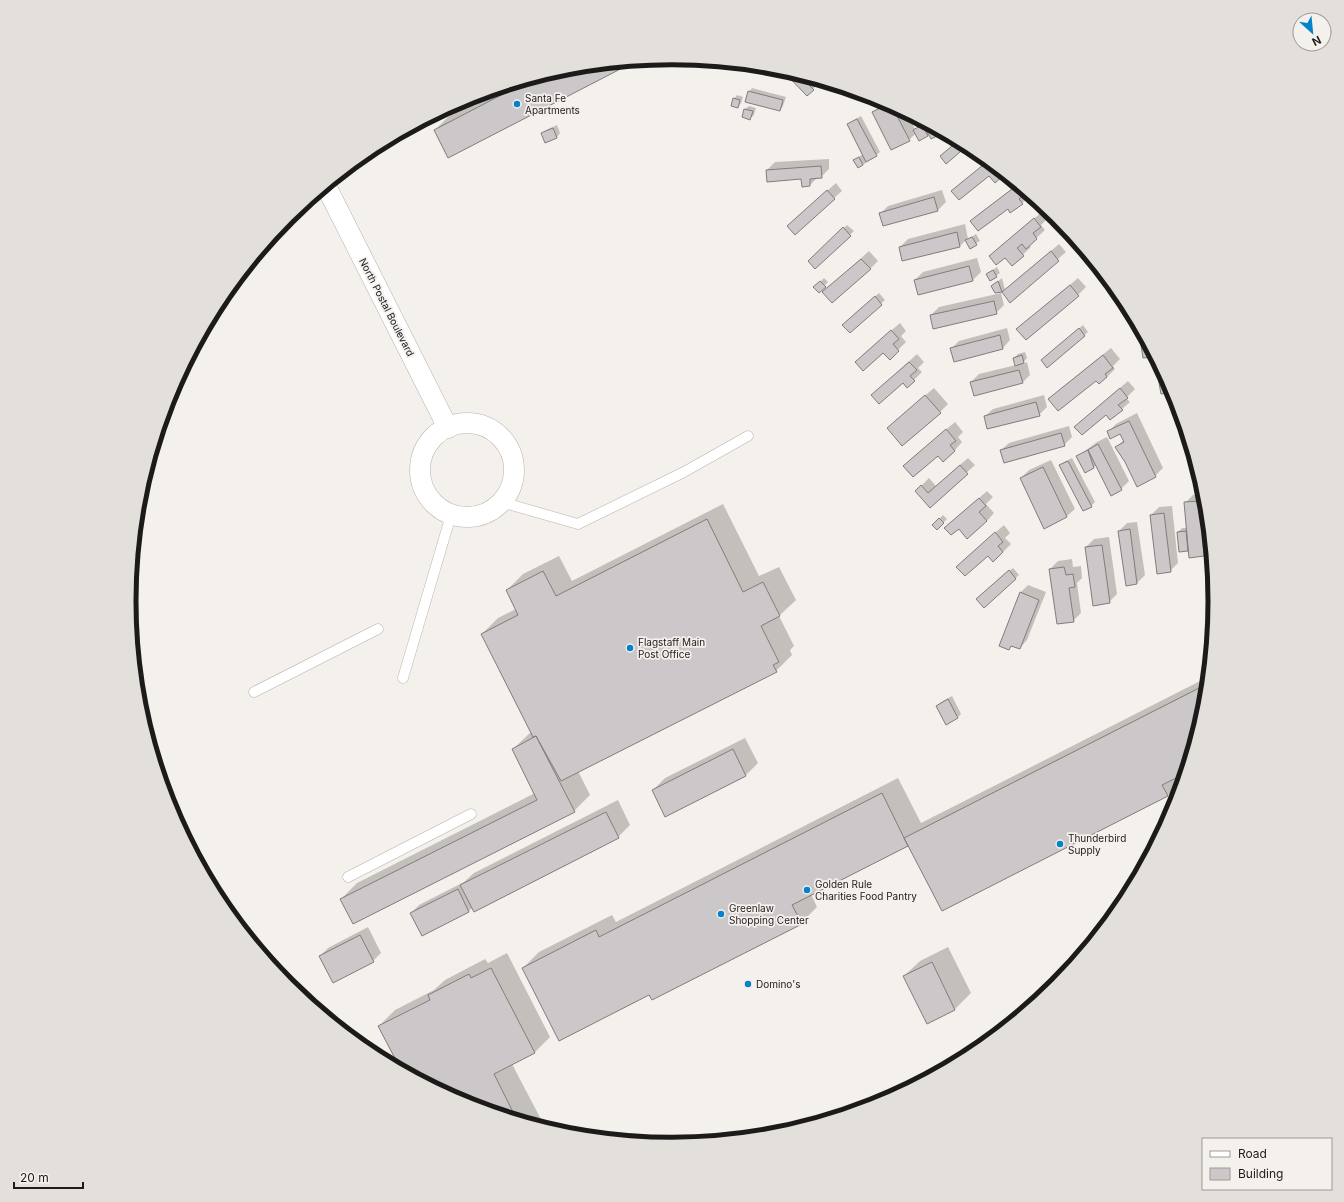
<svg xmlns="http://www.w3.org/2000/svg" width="1344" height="1202" font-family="Inter,sans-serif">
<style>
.shadow{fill:#0003}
.building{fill:#ccc7c8;stroke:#817c7d}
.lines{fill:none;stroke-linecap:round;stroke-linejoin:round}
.service-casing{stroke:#b7b3af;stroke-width:11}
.minor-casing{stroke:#b7b3af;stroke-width:21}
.service{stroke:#fff;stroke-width:10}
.minor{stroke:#fff;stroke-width:20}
.poi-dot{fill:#0482ca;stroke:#f4f0ec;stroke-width:1.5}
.labels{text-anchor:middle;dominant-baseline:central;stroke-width:3.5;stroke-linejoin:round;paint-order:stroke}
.poi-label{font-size:10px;fill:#1d1b1a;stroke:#f4f0ec;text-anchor:start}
.street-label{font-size:10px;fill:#1d1b1a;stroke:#f4f0ec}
.rim{fill:none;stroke:#1d1b1a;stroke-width:5}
</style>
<rect width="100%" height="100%" fill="#f4f0ec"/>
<path class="shadow" d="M631 62 449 157 435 130 458 107 486 93 566 68Z
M783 70 808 78 816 86 807 95Z
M752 88 786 97 783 106 780 110 749 92Z
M737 95 743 97 741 103 738 107 734 99Z
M885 102 908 115 915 129 923 123 941 132 940 133 929 134 919 139 916 133 909 140 873 112Z
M749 106 756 108 754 115 750 119 745 109Z
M861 116 880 152 863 165 854 160 863 154 848 124 852 121Z
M557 125 560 133 557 137 546 142 542 134 546 130Z
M829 159V169L821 177H818L810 185 802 178 767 170 775 162Z
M988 161 1003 174 995 181 990 174 953 191Z
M836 183 842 191 834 198 796 218Z
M1017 185 1030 196 1022 203 972 221 980 213Z
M942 190 946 202 938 210 884 225 880 214 888 206Z
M1043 211 1048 218 1041 225 1045 230 1029 245 1031 247 1012 265 998 249Z
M965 224 968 239 976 234 980 241 970 247 966 240 960 246 900 247 908 239Z
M847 225 854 231 815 267 809 261Z
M1059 244 1066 252 1010 301 1006 291H1002L992 286 1002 278 1005 290Z
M869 251 878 261 870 269 832 285Z
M977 258 981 272 973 280 919 294 915 280 923 272Z
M997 267 1000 273 990 280 987 274Z
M824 278 828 282 819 291 815 287Z
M1078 278 1086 287 1078 295 1026 322Z
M879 293 885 300 850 332 847 321Z
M1001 293 1004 305 996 313 931 315 939 307Z
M1118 293 1122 298H1119Z
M900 323 906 331 901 336 906 342 890 358 884 351 864 354Z
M1083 325 1088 332 1048 366 1042 360Z
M1007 328 1010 340 1003 348 951 349 959 341Z
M1146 341 1154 356 1144 357 1142 345Z
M1111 348 1120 359 1113 366 1115 369 1107 377 1099 383 1096 380 1058 391Z
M1025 352 1027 358 1022 364 1027 362 1030 375 1022 383 971 382 979 374 1016 365 1014 358 1018 354Z
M917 354 924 362 918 368 922 372 914 380 881 387Z
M1128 381 1135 389 1126 398 1130 402 1122 409 1084 419Z
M934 388 948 404 940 412 896 420Z
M1044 395 1047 407 1039 415 985 416 993 409Z
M1137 413 1163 468 1155 476 1126 462 1116 447 1124 440 1120 433 1108 432 1116 424Z
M955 422 963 432 958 437 962 442 955 450 943 460 938 455 912 458Z
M1069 426 1072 437 1064 445 1001 450 1009 443Z
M1107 437 1129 481 1121 489 1096 465 1093 468 1078 456 1097 442Z
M968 458 975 465 930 506 916 491 929 478 936 486Z
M1072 458 1095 502 1091 506 1061 465 1064 462Z
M1051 460 1075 509 1067 516 1021 478 1029 470Z
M987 491 993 497 986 504 994 513 987 521 954 520Z
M1204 494 1210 549 1204 555 1189 550 1180 551 1178 532 1182 528H1187L1185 503 1193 495Z
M723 504 759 576 779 567 796 600 779 616 794 646 790 650 792 655 776 671 578 771 590 795 574 811 341 899 357 883 535 793 513 749 531 732 482 634 498 618 516 609 507 590 523 574 559 556 572 581Z
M1172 506 1178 563 1170 571 1151 515 1159 507Z
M943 515 947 519 937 529 933 525Z
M1137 522 1145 575 1137 583 1127 585 1119 531 1127 523Z
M1004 525 1010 533 1005 538 1011 544 1003 552 965 559Z
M1109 537 1117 594 1109 602 1086 547 1094 539Z
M1072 559 1073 567 1081 566 1082 578 1077 583 1081 613 1073 621 1050 569 1058 561Z
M1013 568 1019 575 984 606 981 595Z
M1028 585 1046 592 1027 640 1020 648 1012 645 1009 649 1020 593Z
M1208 677 1205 707 1185 772 1180 775 1182 781 1167 796 909 844 811 894 817 907 801 923 650 993 523 968 539 952 612 915 616 922 898 778 921 823Z
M952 696 961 714 958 717 937 706 941 702Z
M745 738 758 763 746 775 666 816 653 790 665 778Z
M618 800 630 825 618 837 473 907 469 911 422 935 411 913 419 905 464 882 474 873Z
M368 927 381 953 373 961 333 982 320 956 328 948Z
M948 947 971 993 955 1009 927 1023 904 976 920 961Z
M507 953 550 1037 534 1053 512 1064 545 1127 464 1103 401 1069 379 1026 395 1010 434 990 445 980 485 959 488 963Z"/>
<path class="building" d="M634 62 448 158 434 130 532 79 566 68Z
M781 69 798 74 814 90 807 96Z
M748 91 783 100 780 111 745 102Z
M733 98 740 100 738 108 731 106Z
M888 104 892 106 910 141 891 150 872 112Z
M744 109 753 111 750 120 742 117Z
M857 119 877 156 866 162 847 124Z
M922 122 939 131 941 134 931 139Z
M922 125 928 136 919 141 913 130Z
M553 128 557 138 545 143 541 133Z
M958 141 967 146 946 164 940 156Z
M859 157 863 165 858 168 853 160Z
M988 161 1004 175 995 183 989 176 959 200 951 191Z
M821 166 822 178 810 179V186L802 187 801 179 767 182 766 170Z
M1016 186 1024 195 1019 199 1023 204 1010 213 1008 209 978 231 970 221Z
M827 190 835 199 795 235 787 226Z
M934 197 938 211 883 226 879 213Z
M1034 218 1041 227 1033 233 1037 239 1026 249 1022 244 1017 248 1024 256 1012 266 1005 258 996 265 989 256Z
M843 227 851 236 815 269 808 261Z
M957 232 960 247 902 261 899 247Z
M972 237 977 245 970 249 965 240Z
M1051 251 1059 261 1010 303 1002 292Z
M861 259 871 269 832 303 822 292Z
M969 266 973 281 918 295 914 280Z
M993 270 997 277 990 281 986 274Z
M820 281 826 287 819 293 813 287Z
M998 281 1002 292 995 293 991 286Z
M1070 285 1079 296 1026 340 1016 329Z
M875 296 882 305 850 333 842 325Z
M994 301 997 314 933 329 930 315Z
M1079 328 1085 336 1047 368 1041 360Z
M891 330 899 339 893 344 899 351 890 360 883 353 863 371 855 362Z
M1000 335 1003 349 954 362 950 348Z
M1147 344 1154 357 1143 358 1141 345Z
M1022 355 1024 363 1015 366 1013 358Z
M1103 355 1113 368 1105 374 1107 377 1099 384 1096 381 1058 411 1048 399Z
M909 362 917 370 910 376 915 381 907 388 903 383 879 404 871 395Z
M1019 370 1023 383 974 396 970 382Z
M1165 376 1173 392 1161 394 1158 377Z
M1120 388 1128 398 1118 405 1123 410 1110 420 1106 415 1082 435 1074 427Z
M925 395 941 413 902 446 887 428Z
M1036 402 1040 416 987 429 984 416Z
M1177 411H1179L1184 426 1179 427Z
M1129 421 1156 477 1137 487 1125 462 1115 447 1124 442 1120 434 1110 439 1107 431Z
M946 429 956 441 950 445 955 451 943 462 938 456 913 477 903 466Z
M1061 433 1065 446 1004 463 1000 450Z
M1098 444 1122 490 1111 496 1088 450Z
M1088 450 1094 468 1085 473 1076 456Z
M1068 461 1092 507 1083 511 1059 465Z
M960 465 968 474 930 508 915 491 921 485 928 493Z
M1043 467 1067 517 1044 529 1020 478Z
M979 498 986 506 979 512 987 521 967 539 959 529 951 535 944 528Z
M1200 501 1204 556 1189 558 1184 502Z
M1164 513 1171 572 1157 574 1150 515Z
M939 518 944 523 937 530 932 525Z
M707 519 743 592 763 582 780 616 761 626 779 662 773 665 777 672 561 781 536 736 533 737 481 634 518 615 506 590 543 571 556 596Z
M1130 529 1137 584 1126 586 1118 531Z
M1186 531 1188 551 1179 552 1177 532Z
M995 532 1003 542 998 546 1003 552 993 562 988 556 965 576 956 567Z
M1102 545 1110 603 1093 606 1085 547Z
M1064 567 1066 575 1073 574 1075 587 1069 588 1074 622 1057 624 1049 569Z
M1009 570 1016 579 984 608 976 599Z
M1020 592 1039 600 1020 649 1011 646 1009 650 999 646Z
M1207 684 1205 707 1184 774 1162 785 1168 796 942 911 904 838Z
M948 699 958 718 946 725 936 706Z
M536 736 575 812 353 924 340 899 537 800 512 749Z
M733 749 746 776 665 817 652 790Z
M882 793 908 846 792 905 802 924 652 1000 649 995 559 1041 522 968 596 930 599 937Z
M606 812 619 838 474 912 460 885Z
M458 889 469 912 422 936 410 913Z
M360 935 374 962 333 983 319 956Z
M932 962 955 1010 927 1024 903 976Z
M491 968 535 1053 494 1074 516 1118 464 1103 400 1068 378 1026 430 1000 428 995 469 974 471 978Z"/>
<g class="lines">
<defs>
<path id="service" d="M501 502 578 524 684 472 748 436
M403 678 451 515
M254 692 378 629
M348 877 471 814"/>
<path id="minor" d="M326 186 448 428
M420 470a47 47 0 1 1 94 0a47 47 0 1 1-94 0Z"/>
</defs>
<use href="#service" class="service-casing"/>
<use href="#minor" class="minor-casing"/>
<use href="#service" class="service"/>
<use href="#minor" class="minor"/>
</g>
<g class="poi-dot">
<circle cx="517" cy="104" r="4"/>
<circle cx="630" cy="648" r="4"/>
<circle cx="1060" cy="844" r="4"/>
<circle cx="807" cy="890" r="4"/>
<circle cx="721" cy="914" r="4"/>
<circle cx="748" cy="984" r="4"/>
</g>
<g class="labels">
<g class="poi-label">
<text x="525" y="98">Santa Fe<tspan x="525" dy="12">Apartments</tspan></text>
<text x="638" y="642">Flagstaff Main<tspan x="638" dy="12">Post Office</tspan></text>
<text x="1068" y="838">Thunderbird<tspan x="1068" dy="12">Supply</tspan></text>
<text x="815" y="884">Golden Rule<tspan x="815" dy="12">Charities Food Pantry</tspan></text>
<text x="729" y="908">Greenlaw<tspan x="729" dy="12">Shopping Center</tspan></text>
<text x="756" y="984">Domino's</text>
</g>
<g class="street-label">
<text transform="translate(387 307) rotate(63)">North Postal Boulevard</text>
</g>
</g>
<path d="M0 0H1344V1202H0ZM136 601a536 536 0 1 1 1072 0a536 536 0 1 1-1072 0Z" fill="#e3dfdb" fill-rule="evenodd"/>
<path class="rim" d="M136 601a536 536 0 1 1 1072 0a536 536 0 1 1-1072 0Z"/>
<rect x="1202" y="1138" width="130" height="52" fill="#f4f0ec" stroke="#9e9b98"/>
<rect x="1210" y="1151" width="20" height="6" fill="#ffffff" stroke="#9e9b98"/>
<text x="1238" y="1158" font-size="12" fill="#1d1b1a">Road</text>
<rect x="1210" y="1168" width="20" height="12" fill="#ccc7c8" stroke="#9e9b98"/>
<text x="1238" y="1178" font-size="12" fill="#1d1b1a">Building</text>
<g transform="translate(1312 32) rotate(153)"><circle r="19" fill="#f4f0ec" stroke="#9e9b98"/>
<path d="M0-3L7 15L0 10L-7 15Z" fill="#0482ca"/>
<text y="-6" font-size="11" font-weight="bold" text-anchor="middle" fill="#1d1b1a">N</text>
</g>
<path d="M14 1182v6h69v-6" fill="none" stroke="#1d1b1a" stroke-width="2"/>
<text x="20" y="1182" font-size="12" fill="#1d1b1a" stroke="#f4f0ec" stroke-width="3" paint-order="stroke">20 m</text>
</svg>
